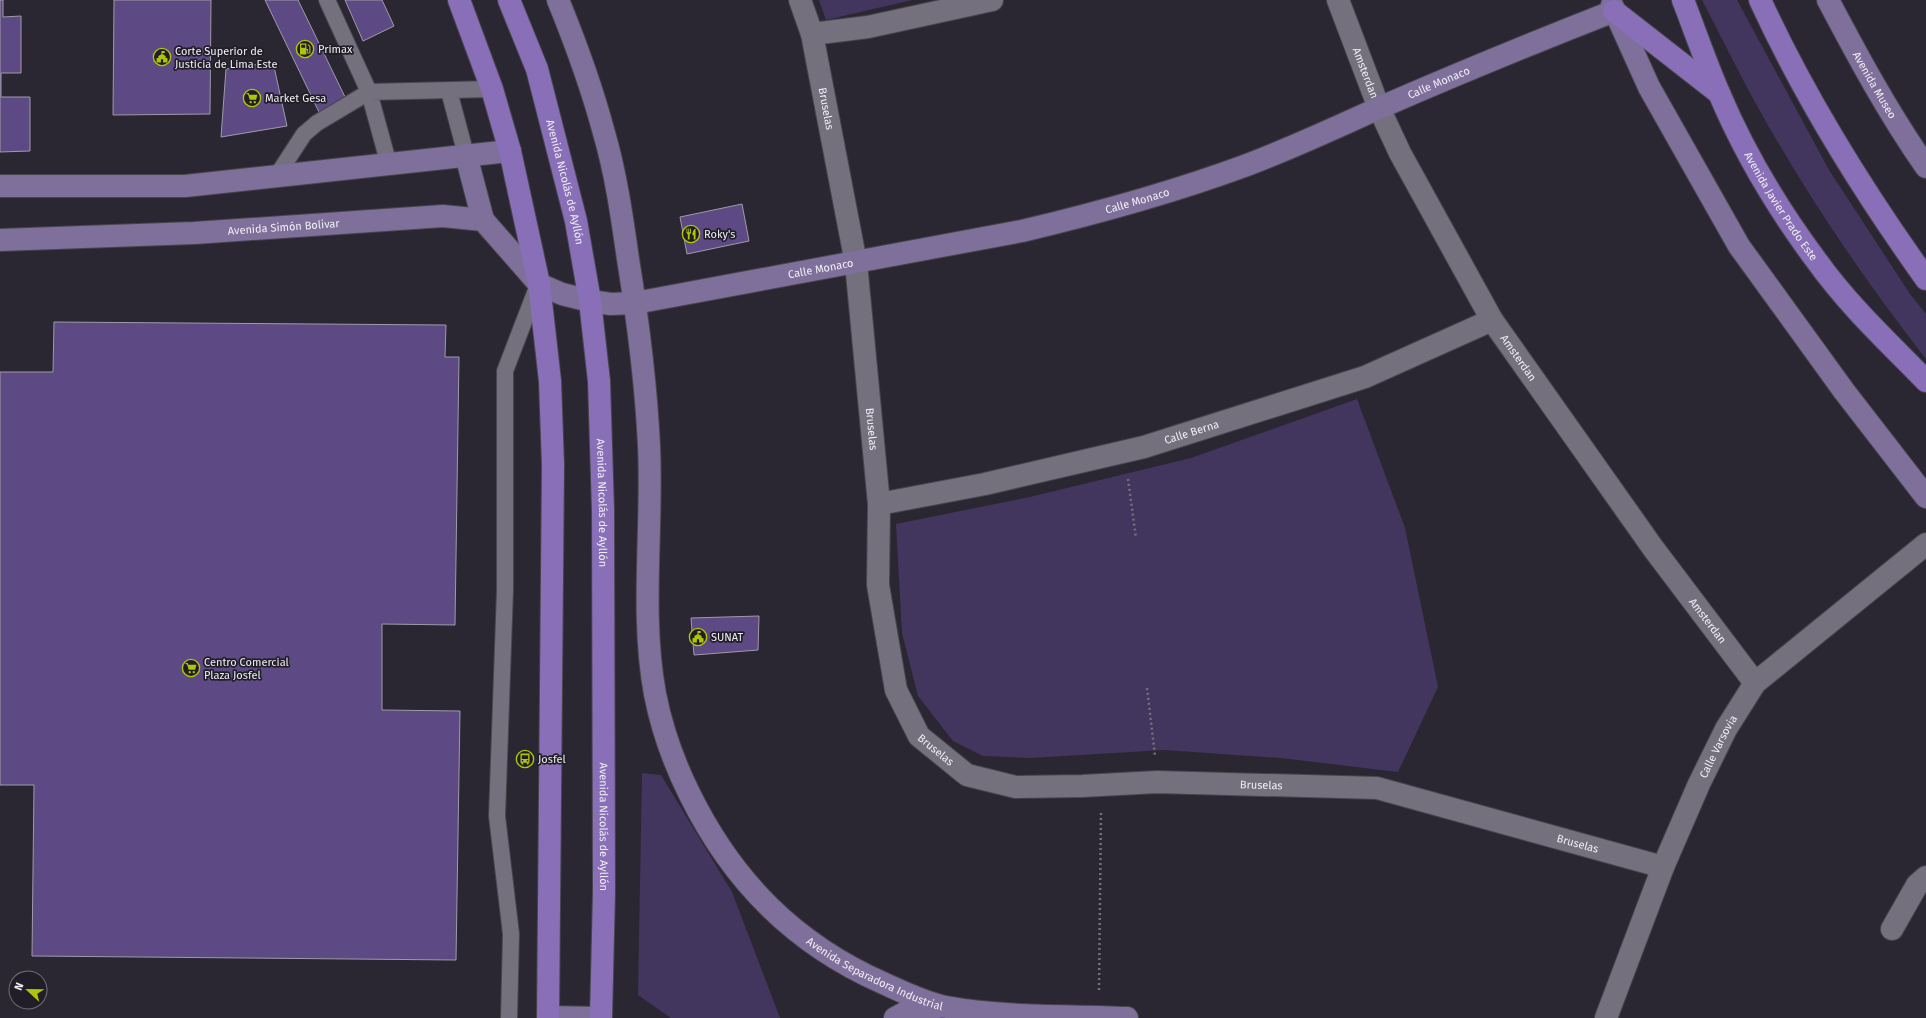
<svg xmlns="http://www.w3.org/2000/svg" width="1926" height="1018" font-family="'Fira Sans',sans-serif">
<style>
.green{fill:#43365e}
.building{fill:#5d4a84;stroke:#9f9ba8}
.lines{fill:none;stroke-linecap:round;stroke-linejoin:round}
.lane-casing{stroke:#48454e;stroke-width:18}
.street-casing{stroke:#48454e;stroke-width:24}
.secondary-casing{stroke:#48454e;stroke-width:24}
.primary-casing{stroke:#48454e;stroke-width:24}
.path{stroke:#73717a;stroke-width:2.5;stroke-dasharray:2 3;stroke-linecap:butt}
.lane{stroke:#74707d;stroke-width:16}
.street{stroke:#74707d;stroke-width:22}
.secondary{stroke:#7e709a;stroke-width:22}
.primary{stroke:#886fb7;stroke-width:22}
.labels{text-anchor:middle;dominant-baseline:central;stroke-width:3.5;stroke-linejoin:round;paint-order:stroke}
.poi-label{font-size:11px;fill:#efedf4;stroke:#211e28;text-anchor:start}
.street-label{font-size:11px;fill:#efedf4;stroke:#211e28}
</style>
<rect width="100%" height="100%" fill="#2a2732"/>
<path class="green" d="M819 0H912L826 20Z
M1702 0H1737L1829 170 1910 294 1926 314V359C1873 291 1823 219 1779 144 1751 98 1727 48 1702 0Z
M1357 399 1405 528 1438 687 1398 772 1281 758 1164 750 1030 758 983 756 953 741 918 696 902 633 896 524 1030 497 1191 458Z
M642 773 661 775 732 892 780 1018H671L638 995Z"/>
<path class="building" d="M0 0H3V17L21 16V73H1V97H30V151L0 152Z
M114 0H211L210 114 113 115Z
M265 0H298L346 99 319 112Z
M345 0H382L394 26 363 41Z
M273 62 287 126 221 137 226 69Z
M742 204 749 241 687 254 680 217Z
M54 322 446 325 445 357H459L455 625 382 624V710L460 711 456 960 32 956 34 785H0V372H53Z
M759 616 758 650 694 655 691 618Z"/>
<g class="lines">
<defs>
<path id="lane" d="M327 0 369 92 492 89
M449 91 466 155
M276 177 304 134 317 123 369 92 389 165
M509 1018 511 934 497 816 505 590V371L538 285"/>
<g id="street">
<path id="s1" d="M800 0 812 34 856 263 879 504 878 585 896 690 919 736 967 775 1016 787 1082 786 1157 782 1377 788 1663 867"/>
<path id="s2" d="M1338 0 1379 108 1400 153 1492 320 1653 548 1755 683"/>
<path d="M812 34 868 27 992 0"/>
<path id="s3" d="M879 504 985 484 1144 447 1365 377 1492 320"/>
<path d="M1892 929 1917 885 1926 877"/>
<path id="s4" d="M1606 1018 1663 867 1699 784 1726 729 1755 683 1926 544"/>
</g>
<g id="secondary">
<path id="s5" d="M558 0C576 44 592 88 604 133 616 174 622 217 628 259 638 321 646 383 649 446 653 528 640 613 655 694 662 730 674 763 690 795 733 882 795 944 883 983 903 992 925 1003 946 1007 1006 1018 1066 1015 1127 1018"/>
<path id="s6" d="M1828 0C1858 57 1889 114 1926 167"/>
<path d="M1612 5 1649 87 1739 246 1844 391 1926 497"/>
<path d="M466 155 483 220"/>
<path d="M0 186H185L510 151"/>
<path id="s7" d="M0 240 194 233 443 216 483 220 539 284 562 294 590 301 611 304 635 303 1022 231C1098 213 1174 192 1247 165 1292 148 1335 128 1379 108 1457 74 1535 42 1614 11"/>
<path d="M548 1017 601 1018"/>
<path d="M895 1018 910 1010 938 1007"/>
</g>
<g id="primary">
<path d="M459 0 492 89 510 151 539 284 550 381 553 465 548 1018"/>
<path id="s8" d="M509 0 537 69 576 221 590 301 599 381 603 510 604 892 601 1018"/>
<path id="s9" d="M1683 0C1695 31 1706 63 1719 93 1744 152 1778 209 1816 260 1848 305 1888 342 1926 381"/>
<path d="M1760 0C1805 98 1863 191 1926 279"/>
<path d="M1614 11 1719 93"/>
</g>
</defs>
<use href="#lane" class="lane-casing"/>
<use href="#street" class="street-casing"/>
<use href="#secondary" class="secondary-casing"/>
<use href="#primary" class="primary-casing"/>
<path class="path" d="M1128 479 1136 538
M1147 688 1155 756
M1099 990 1101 811"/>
<use href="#lane" class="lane"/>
<use href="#street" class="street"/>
<use href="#secondary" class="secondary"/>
<use href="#primary" class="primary"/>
</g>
<defs>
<symbol id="fuel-ring" viewBox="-11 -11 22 22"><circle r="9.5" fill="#211e28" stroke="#afc508" stroke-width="1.5"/><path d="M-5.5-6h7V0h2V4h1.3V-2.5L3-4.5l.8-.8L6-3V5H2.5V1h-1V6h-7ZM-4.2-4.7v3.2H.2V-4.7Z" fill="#afc508"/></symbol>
<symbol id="civic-ring" viewBox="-11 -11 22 22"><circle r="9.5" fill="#211e28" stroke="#afc508" stroke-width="1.5"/><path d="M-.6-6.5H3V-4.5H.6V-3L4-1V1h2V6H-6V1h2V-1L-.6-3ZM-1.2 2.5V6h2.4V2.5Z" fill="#afc508"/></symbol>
<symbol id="supermarket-ring" viewBox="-11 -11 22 22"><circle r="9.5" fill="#211e28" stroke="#afc508" stroke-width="1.5"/><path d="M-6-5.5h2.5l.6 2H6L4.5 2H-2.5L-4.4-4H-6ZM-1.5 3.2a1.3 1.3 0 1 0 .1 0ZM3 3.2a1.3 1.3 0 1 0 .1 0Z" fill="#afc508"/></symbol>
<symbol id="restaurant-ring" viewBox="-11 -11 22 22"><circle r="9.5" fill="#211e28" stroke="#afc508" stroke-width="1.5"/><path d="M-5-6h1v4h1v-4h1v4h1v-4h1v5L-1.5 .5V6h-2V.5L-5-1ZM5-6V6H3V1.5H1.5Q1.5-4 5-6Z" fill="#afc508"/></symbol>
<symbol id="bus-ring" viewBox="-11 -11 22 22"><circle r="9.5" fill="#211e28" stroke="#afc508" stroke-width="1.5"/><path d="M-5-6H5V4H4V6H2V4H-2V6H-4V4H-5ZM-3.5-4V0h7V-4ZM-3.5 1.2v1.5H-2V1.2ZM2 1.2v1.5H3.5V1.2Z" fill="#afc508"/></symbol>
</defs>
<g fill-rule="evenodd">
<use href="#fuel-ring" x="295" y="39" width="20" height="20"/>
<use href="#civic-ring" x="152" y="47" width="20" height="20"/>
<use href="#supermarket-ring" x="242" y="88" width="20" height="20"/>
<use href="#restaurant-ring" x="681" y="224" width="20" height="20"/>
<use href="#civic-ring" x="688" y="627" width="20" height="20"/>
<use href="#supermarket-ring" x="181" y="658" width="20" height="20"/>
<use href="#bus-ring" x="515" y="749" width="20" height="20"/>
</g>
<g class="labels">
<g class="poi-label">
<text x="318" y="49">Primax</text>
<text x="175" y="51">Corte Superior de<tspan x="175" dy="13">Justicia de Lima Este</tspan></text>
<text x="265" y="98">Market Gesa</text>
<text x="704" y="234">Roky's</text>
<text x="711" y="637">SUNAT</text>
<text x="204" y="662">Centro Comercial<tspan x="204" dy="13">Plaza Josfel</tspan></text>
<text x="538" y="759">Josfel</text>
</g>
<g class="street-label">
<text stroke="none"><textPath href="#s2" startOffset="78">Amsterdan</textPath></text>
<text stroke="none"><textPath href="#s7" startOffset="1505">Calle Monaco</textPath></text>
<text stroke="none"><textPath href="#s6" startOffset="97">Avenida Museo</textPath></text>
<text stroke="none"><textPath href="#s1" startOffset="112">Bruselas</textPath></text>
<text stroke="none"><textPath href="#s8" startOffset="191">Avenida Nicolás de Ayllón</textPath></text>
<text stroke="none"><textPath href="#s7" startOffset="1181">Calle Monaco</textPath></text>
<text stroke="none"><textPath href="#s9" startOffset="229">Avenida Javier Prado Este</textPath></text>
<text stroke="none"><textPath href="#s7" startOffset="284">Avenida Simón Bolivar</textPath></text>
<text stroke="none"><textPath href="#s7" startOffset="857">Calle Monaco</textPath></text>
<text stroke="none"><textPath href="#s2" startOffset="402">Amsterdan</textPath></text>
<text stroke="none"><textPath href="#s1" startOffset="436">Bruselas</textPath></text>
<text stroke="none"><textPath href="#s3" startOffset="321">Calle Berna</textPath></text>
<text stroke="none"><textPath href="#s8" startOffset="515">Avenida Nicolás de Ayllón</textPath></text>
<text stroke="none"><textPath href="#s2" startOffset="726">Amsterdan</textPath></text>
<text stroke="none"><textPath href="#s4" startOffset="294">Calle Varsovia</textPath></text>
<text stroke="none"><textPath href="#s1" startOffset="772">Bruselas</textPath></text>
<text stroke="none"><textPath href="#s1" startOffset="1108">Bruselas</textPath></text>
<text stroke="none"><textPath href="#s8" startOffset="839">Avenida Nicolás de Ayllón</textPath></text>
<text stroke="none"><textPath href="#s1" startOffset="1432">Bruselas</textPath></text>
<text stroke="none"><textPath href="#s5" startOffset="1077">Avenida Separadora Industrial</textPath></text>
</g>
</g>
<g transform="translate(28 990) rotate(292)"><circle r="19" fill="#211e28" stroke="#73717a"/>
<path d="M0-3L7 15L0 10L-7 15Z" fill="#afc508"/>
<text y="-6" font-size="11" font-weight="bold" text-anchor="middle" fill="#efedf4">N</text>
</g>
</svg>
